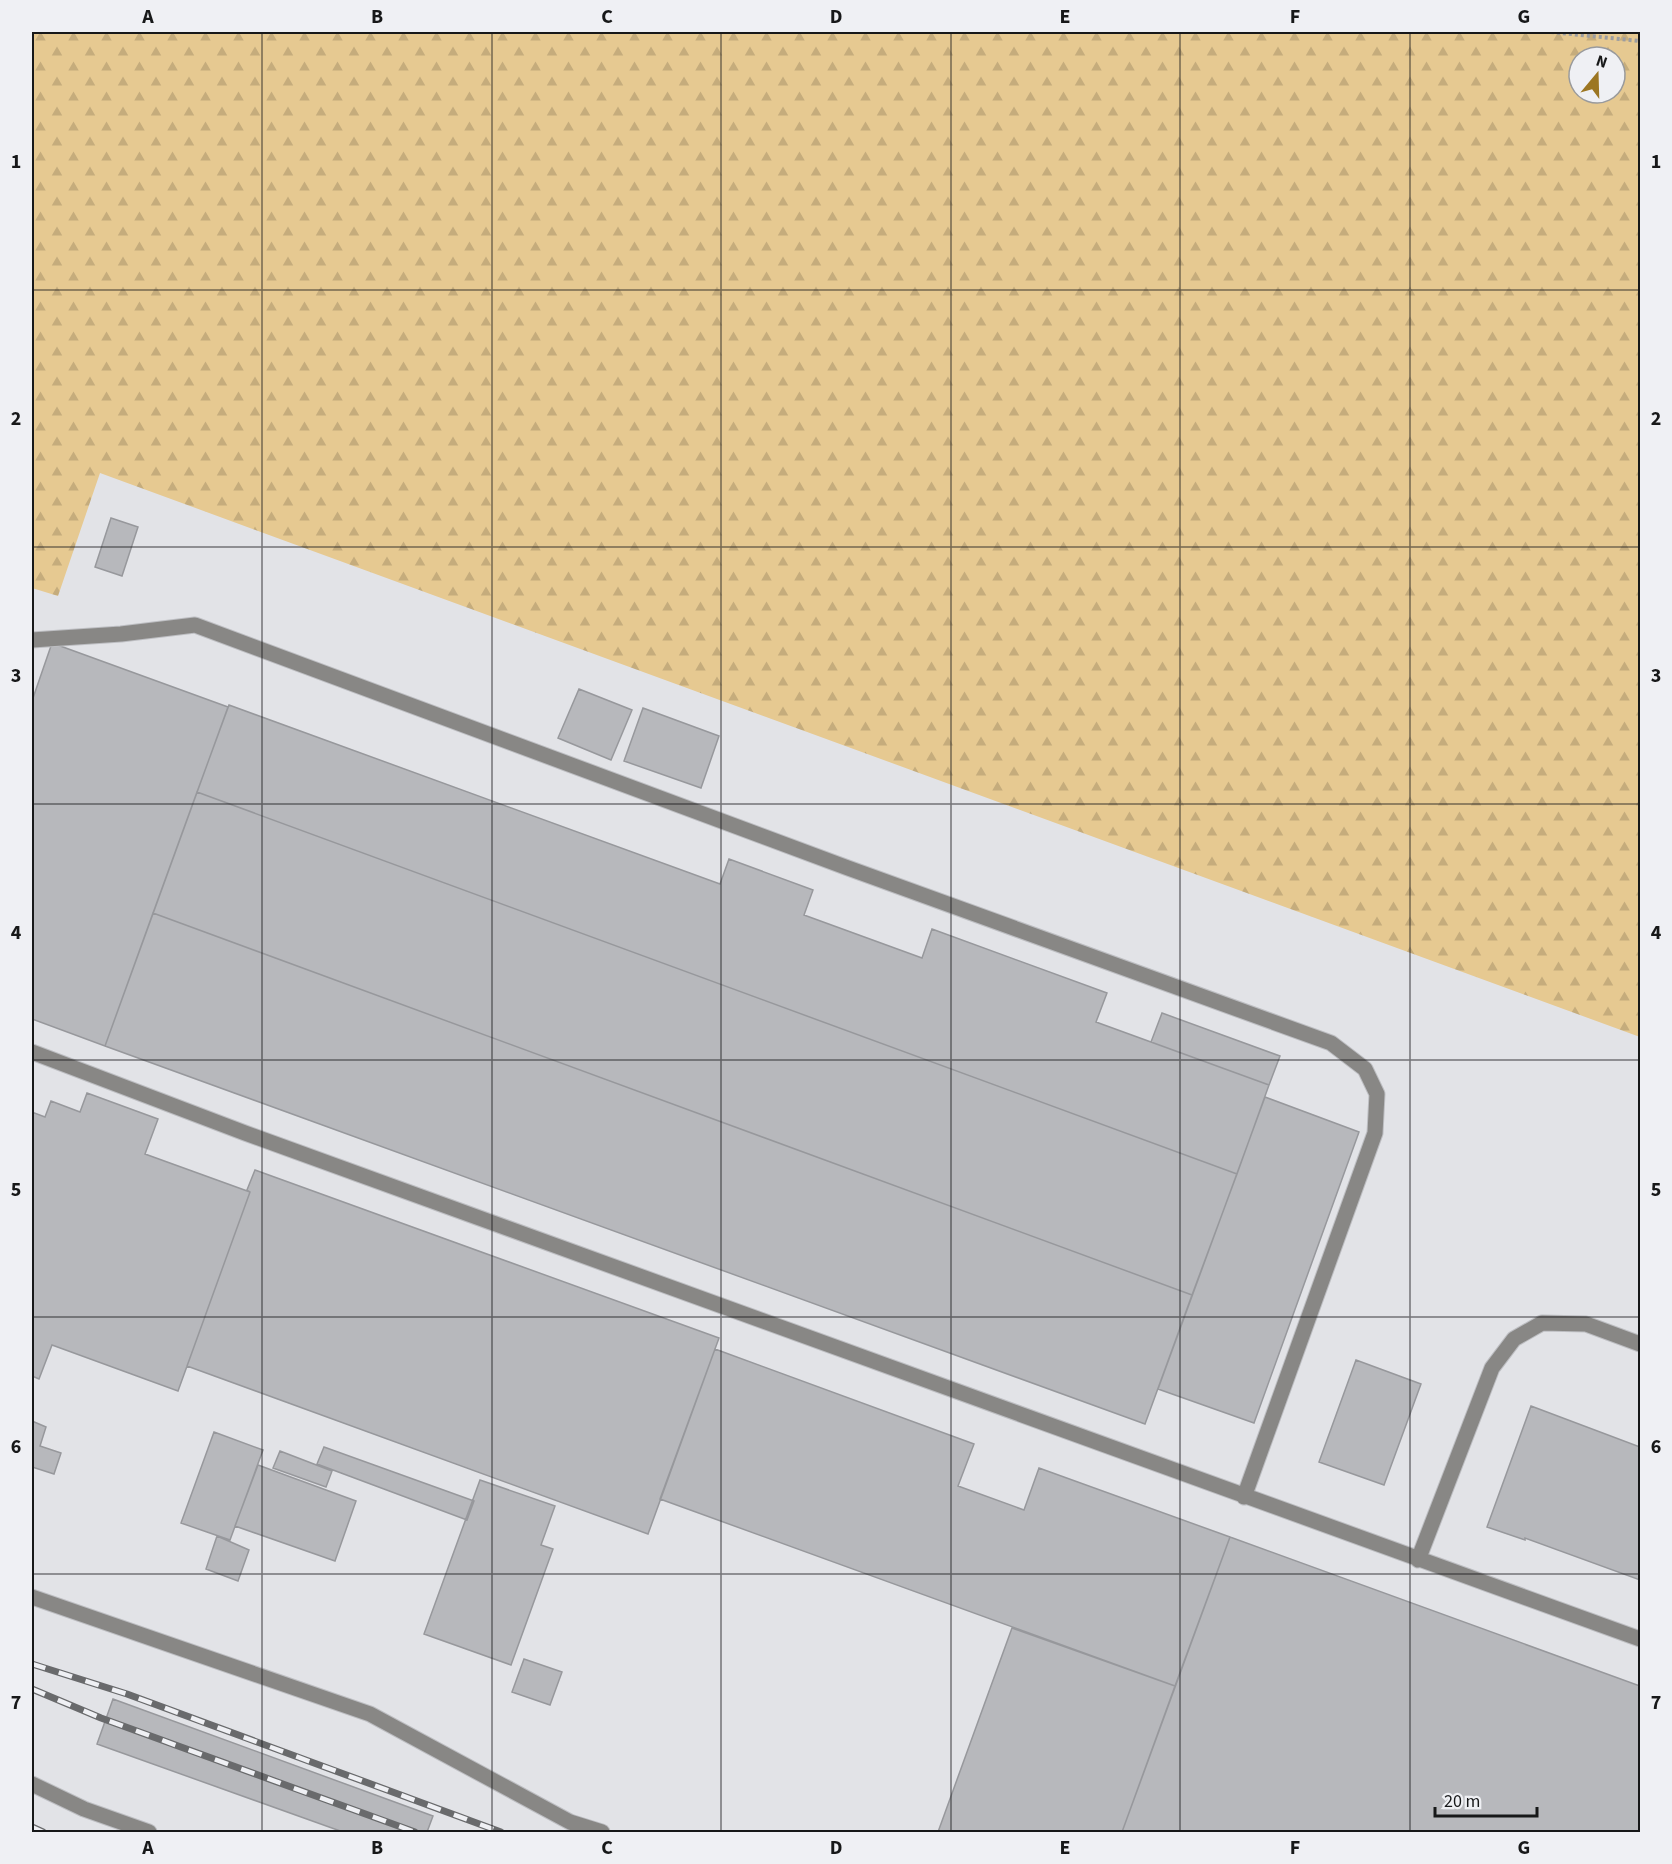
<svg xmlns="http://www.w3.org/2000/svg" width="1672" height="1864" font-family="'Source Sans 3',sans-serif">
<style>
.forest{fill:url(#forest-firs);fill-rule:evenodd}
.building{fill:#b7b8bc;stroke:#97989c;stroke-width:1.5}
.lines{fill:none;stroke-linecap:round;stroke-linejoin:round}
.lane-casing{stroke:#bdbec2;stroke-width:17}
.path{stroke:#9c9da0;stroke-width:4;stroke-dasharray:3 3;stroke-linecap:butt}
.lane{stroke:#888785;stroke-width:15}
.rail-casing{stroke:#696a6c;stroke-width:7}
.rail{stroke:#eff0f4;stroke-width:4.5;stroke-dasharray:14;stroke-linecap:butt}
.grid{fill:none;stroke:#171819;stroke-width:1.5;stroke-opacity:0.55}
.neatline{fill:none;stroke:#171819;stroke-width:2}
.grid-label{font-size:20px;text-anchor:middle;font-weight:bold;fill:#171819}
</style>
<defs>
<pattern id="forest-firs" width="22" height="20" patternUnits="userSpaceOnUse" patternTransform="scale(1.5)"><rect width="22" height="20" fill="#e6c991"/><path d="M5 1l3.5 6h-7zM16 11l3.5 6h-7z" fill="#c5ac7c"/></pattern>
</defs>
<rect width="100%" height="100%" fill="#e2e3e7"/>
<path class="forest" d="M32 32H1640V1037L100 473 58 596 32 588ZM1579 57H1615V93H1579Z"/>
<path class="building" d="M111 518 138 527 122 576 95 567Z
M52 643 228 707 105 1046 32 1019V701Z
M579 689 632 710 611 760 558 738Z
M229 705 720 884 729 859 813 890 804 915 922 958 932 929 1107 993 1096 1022 1269 1085 1237 1174 197 792Z
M643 708 719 736 701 788 624 761Z
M197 792 1237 1174 1192 1295 153 913Z
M153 913 1192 1295 1145 1424 105 1046Z
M1162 1013 1280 1056 1269 1085 1151 1042Z
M87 1093 158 1119 145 1154 250 1192 178 1391 52 1345 39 1379 32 1376V1112L45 1117 51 1101 80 1112Z
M1265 1097 1359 1132 1254 1423 1158 1389Z
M255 1170 719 1338 648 1534 187 1366 250 1192 247 1190Z
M715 1349 974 1444 958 1486 1024 1510 1039 1468 1230 1537 1175 1686 660 1499Z
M1356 1360 1421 1384 1384 1485 1319 1462Z
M1531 1406 1640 1447V1580L1525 1538V1540L1487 1527Z
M32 1421 46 1427 40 1446 61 1453 54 1474 32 1467Z
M214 1432 263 1450 230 1540 181 1523Z
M324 1447 474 1501 467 1520 317 1464Z
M280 1451 332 1471 326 1487 273 1468Z
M258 1465 356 1501 335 1561 235 1526Z
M480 1480 555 1506 541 1545 553 1549 511 1665 424 1634Z
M217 1536 249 1550 238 1581 206 1569Z
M1230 1537 1640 1686V1832H1122Z
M1012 1628 1175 1686 1122 1832H938Z
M524 1659 562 1672 550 1705 512 1692Z
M113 1699 433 1816 427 1832H343L97 1744Z"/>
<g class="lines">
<defs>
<path id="lane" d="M32 640 121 634 195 625 848 868 1331 1043 1365 1069 1377 1094 1375 1133 1244 1497
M32 1052 245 1133 1640 1639
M1418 1560 1492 1368 1514 1339 1542 1323 1586 1324 1640 1344
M32 1597 370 1714 570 1822 602 1832
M32 1784 84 1809 149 1832"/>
</defs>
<use href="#lane" class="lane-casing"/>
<path class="path" d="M1551 32 1640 41"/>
<use href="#lane" class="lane"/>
<defs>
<path id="rail" d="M32 1664 127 1694 501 1832
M32 1689 101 1718 415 1832
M32 1827 43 1832"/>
</defs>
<use href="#rail" class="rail-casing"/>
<use href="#rail" class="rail"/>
</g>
<path class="grid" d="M262 32V1832M492 32V1832M721 32V1832M951 32V1832M1180 32V1832M1410 32V1832M32 290H1640M32 547H1640M32 804H1640M32 1060H1640M32 1317H1640M32 1574H1640"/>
<rect width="1672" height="1864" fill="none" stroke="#eff0f4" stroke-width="66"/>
<g transform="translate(1597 75) rotate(19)"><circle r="28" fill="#eff0f4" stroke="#999a9c" stroke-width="1.5"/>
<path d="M0-4.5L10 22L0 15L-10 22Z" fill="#9c7622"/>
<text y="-9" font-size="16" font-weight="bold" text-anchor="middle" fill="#171819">N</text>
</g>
<path d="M1435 1807v9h102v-9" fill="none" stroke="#171819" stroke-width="3"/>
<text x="1444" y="1807" font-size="18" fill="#171819" stroke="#eff0f4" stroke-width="4.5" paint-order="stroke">20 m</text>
<rect x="33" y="33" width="1606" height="1798" class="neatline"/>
<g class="grid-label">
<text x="148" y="23">A</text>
<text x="377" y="23">B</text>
<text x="607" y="23">C</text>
<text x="836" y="23">D</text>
<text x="1065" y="23">E</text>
<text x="1295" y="23">F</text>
<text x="1524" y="23">G</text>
<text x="16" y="168">1</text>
<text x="1656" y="168">1</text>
<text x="16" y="425">2</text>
<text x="1656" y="425">2</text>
<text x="16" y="682">3</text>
<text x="1656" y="682">3</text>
<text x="16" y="939">4</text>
<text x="1656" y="939">4</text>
<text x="16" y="1196">5</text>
<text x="1656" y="1196">5</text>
<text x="16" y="1453">6</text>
<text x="1656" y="1453">6</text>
<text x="16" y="1709">7</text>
<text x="1656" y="1709">7</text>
<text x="148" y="1854">A</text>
<text x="377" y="1854">B</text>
<text x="607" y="1854">C</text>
<text x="836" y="1854">D</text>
<text x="1065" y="1854">E</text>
<text x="1295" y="1854">F</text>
<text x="1524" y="1854">G</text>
</g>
</svg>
